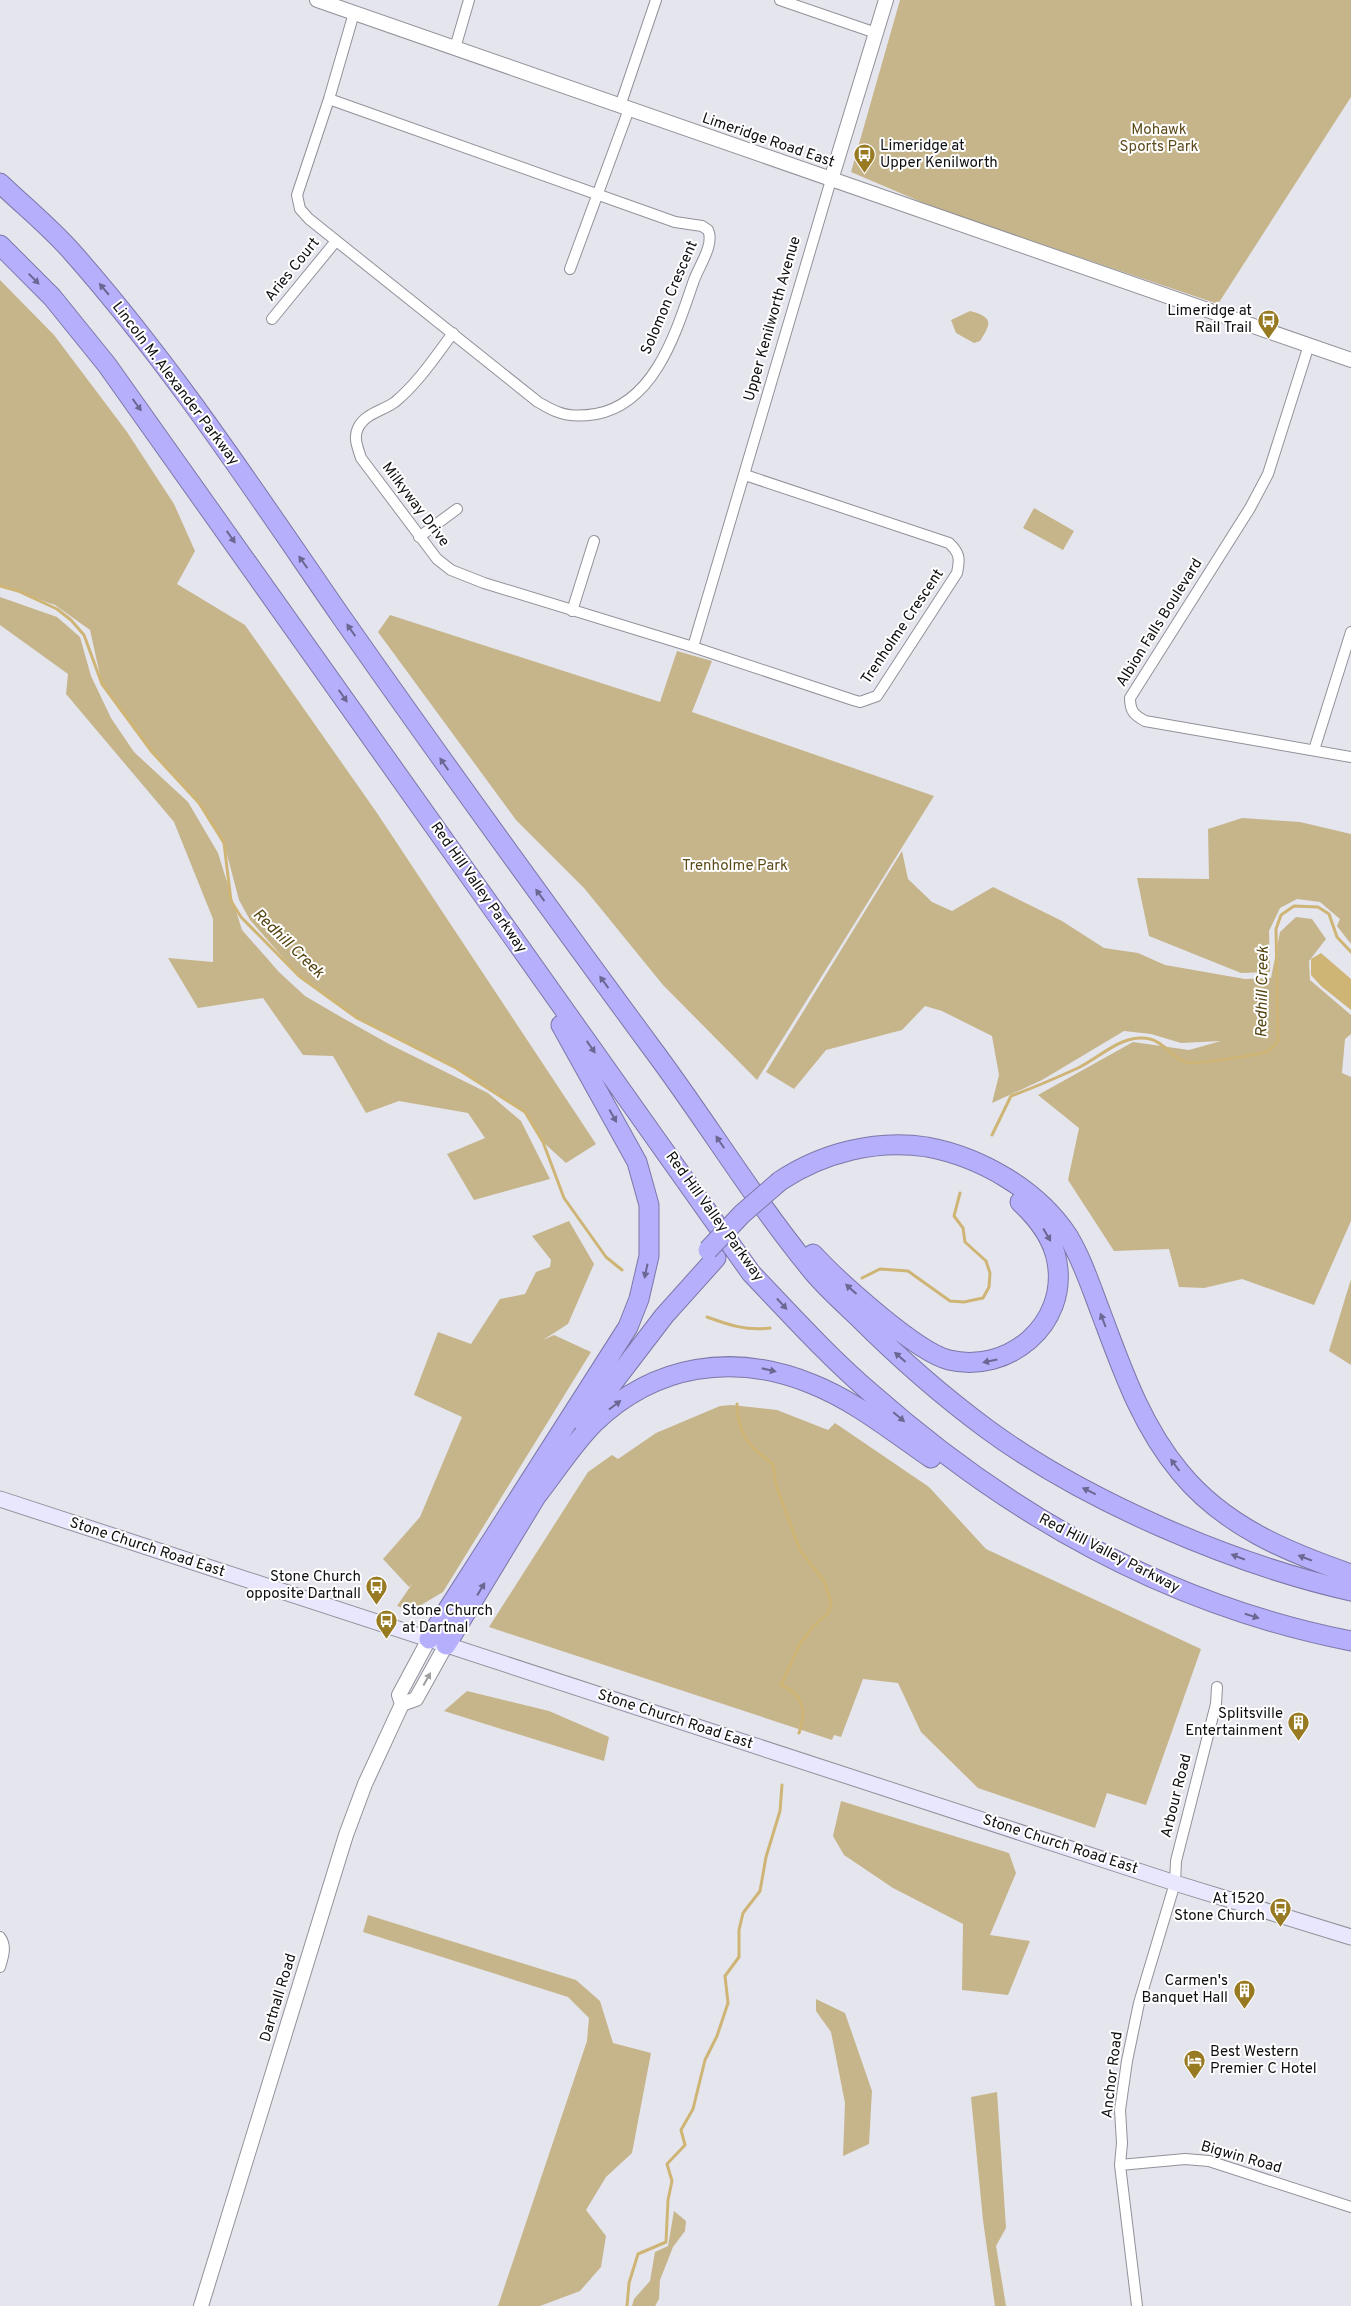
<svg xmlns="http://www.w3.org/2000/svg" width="1351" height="2306" font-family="Overpass,sans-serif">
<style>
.green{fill:#c6b58a}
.water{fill:#ceb575}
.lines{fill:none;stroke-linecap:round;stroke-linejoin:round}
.stream{stroke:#ceb575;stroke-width:3}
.minor-casing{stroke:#91919a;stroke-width:12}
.tertiary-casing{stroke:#91919a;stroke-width:16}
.secondary-casing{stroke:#91919a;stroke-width:17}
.motorway-casing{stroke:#7c77a9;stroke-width:21}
.minor{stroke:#fff;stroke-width:10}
.tertiary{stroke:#fff;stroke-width:14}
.secondary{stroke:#e9e7fe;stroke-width:15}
.motorway{stroke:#b6affb;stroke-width:19}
.motorway-bridge-casing{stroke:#7c77a9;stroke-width:21;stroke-linecap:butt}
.motorway-bridge{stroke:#b6affb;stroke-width:19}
.oneway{fill:#6b6792}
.oneway2{fill:#9f9fa0}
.labels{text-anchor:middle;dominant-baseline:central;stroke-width:4;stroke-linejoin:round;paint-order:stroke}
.park-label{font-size:15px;fill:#5d4b1a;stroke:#fff}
.street-label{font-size:15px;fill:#0f0f12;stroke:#fff}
.poi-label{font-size:15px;fill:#0f0f12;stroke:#fff;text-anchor:end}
.water-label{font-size:16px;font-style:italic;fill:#54430f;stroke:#fff}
</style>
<rect width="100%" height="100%" fill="#e5e5ee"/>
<path class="green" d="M900 0H1351V97L1218 304 940 210 851 172Z
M0 280 54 335 127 432 174 504 195 551 177 584 245 625 377 813 596 1144 566 1163 543 1142 525 1112 456 1068 357 1018 299 976 250 920 239 900 224 843 199 803 152 752 102 684 90 630 55 605 0 586Z
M970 311C994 317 991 324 980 341L974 343 956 333 951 320Z
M1034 508 1074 531 1063 550 1023 528Z
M0 597 57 617 80 637 91 676 111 718 134 752 188 802 218 853 242 930 279 972 305 996 341 1017 389 1044 488 1093 521 1121 550 1179 474 1200 447 1154 485 1138 468 1113 399 1101 366 1113 333 1056 303 1055 263 998 198 1008 168 958 213 962V919L174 822 66 694 68 674 0 625Z
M390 615 660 702 677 651 712 661 692 712 934 796 757 1080 663 985 584 888 516 820 378 632Z
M1242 818 1300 822 1351 834V944L1337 926 1340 919 1320 902 1297 899 1280 908 1269 931 1270 972 1241 973 1149 936 1137 878 1209 879 1208 829Z
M902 851 908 879 932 902 952 911 993 887 1062 921 1104 948 1138 953 1165 965 1245 979 1271 978 1280 932 1296 917 1312 919 1326 939 1309 961 1310 980 1351 1015V1034L1345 1039 1342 1073 1351 1077V1221L1314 1305 1242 1279 1204 1288 1179 1287 1169 1249 1114 1251 1068 1180 1079 1128 1038 1095 1133 1042 1189 1050 1221 1041 1181 1043 1151 1034 1124 1031 1042 1080 992 1103 999 1075 992 1036 942 1011 925 1006 902 1030 826 1050 794 1089 766 1072Z
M569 1221 594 1264 568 1324 543 1340 554 1335 591 1352 443 1592 411 1611 397 1606 412 1584 409 1587 383 1559 420 1517 462 1417 414 1395 438 1332 471 1344 500 1299 525 1294 536 1272 550 1267 551 1260 532 1236Z
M1351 1279V1365L1329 1351Z
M731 1405 777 1410 828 1430 835 1423 929 1487 986 1549 1201 1649 1146 1805 1107 1793 1095 1828 978 1788 921 1732 898 1683 863 1679 841 1737 834 1735 832 1740 489 1627 588 1472 612 1455 618 1459 656 1433 720 1406Z
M467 1691 549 1711 609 1737 604 1761 444 1711Z
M841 1801 1009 1853 1016 1873 990 1935 1030 1941 1008 1995 962 1990 963 1924 893 1888 844 1855 833 1836Z
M368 1915 576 1980 600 2001 613 2043 651 2053 632 2153 606 2177 586 2210 606 2236 601 2267 580 2291 540 2306H498L587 2041 589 2018 568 1997 363 1932Z
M816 1999 845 2013 872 2091 869 2144 843 2156 845 2103 831 2032 816 2011Z
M997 2092 1006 2228 996 2246 1006 2306H995L983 2220 971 2097Z
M674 2211 686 2221 685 2231 673 2247 660 2280 659 2299 655 2306H632L634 2299 650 2281 655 2252 668 2246Z"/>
<path class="water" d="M1321 953 1351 979V1010L1321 986 1311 975V959Z"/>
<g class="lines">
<path class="stream" d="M0 586 18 591 57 609 71 620 84 635 102 684 152 752 199 803 224 843 231 901 241 917 299 976 357 1018 456 1068 525 1112 543 1142 564 1198 606 1257 622 1270
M992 1135 1011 1096C1033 1088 1056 1078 1078 1068 1101 1057 1122 1033 1150 1039 1164 1042 1173 1058 1185 1062 1193 1065 1259 1055 1268 1051 1272 1049 1275 1044 1278 1041L1276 929 1281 915 1294 906 1318 907 1329 914 1337 937 1351 952
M862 1278 880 1269 908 1271 950 1301 964 1302 983 1298 989 1287 990 1273 986 1261 965 1242 963 1228 954 1216 960 1193
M707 1317C729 1325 746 1331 770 1328
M737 1404C738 1435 749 1447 773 1464L776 1485 800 1550 824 1581 831 1602 829 1612 813 1627 800 1644 781 1685C803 1694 807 1712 799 1733
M627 2306 629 2283 638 2254 666 2242 668 2200 672 2181 667 2164 685 2145 681 2130 693 2109 705 2060 717 2036 728 2003 725 1976 739 1957V1930L743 1913 760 1891 766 1857 780 1811 782 1785"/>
<defs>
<path id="minor" d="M780 0 876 33
M455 48 469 0
M329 99 675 222 702 226 708 230C715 245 698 267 693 283 676 332 655 403 596 414 584 416 570 417 558 412 551 410 544 405 538 402L309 219 300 209 297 195 329 99 354 13
M620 106 656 0
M570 269 629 109
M272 319 336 241
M453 333C435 357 418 383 395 402 383 411 365 413 358 428 353 438 358 448 361 458L437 559 451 570 484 583 693 647 853 700 860 702 877 696 957 573C960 559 960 553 949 543L745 475
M1309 345 1268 474 1250 508 1130 698C1130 711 1134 715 1145 721L1351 757
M419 537 457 509
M572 611 594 541
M693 647 831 180
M1314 750 1351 632
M0 1937C7 1946 3 1957 0 1967
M1120 2165 1185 2159 1209 2161 1351 2207
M1137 2306 1120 2165 1122 2143 1120 2110 1127 2061 1139 2003 1175 1883 1176 1861 1216 1704 1217 1687"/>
<path id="tertiary" d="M317 0 1351 360
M831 180 886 0
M402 1704 416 1699 446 1645
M201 2306 346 1835 365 1784 402 1704 399 1695 429 1639"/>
<path id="secondary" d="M0 1499 1175 1883 1351 1937"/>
<path id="motorway" d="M0 183C24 206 51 228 72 252 172 365 255 492 340 615 442 761 546 904 651 1047 705 1119 752 1197 809 1267 823 1285 841 1301 858 1317 898 1357 941 1395 987 1429 1085 1501 1232 1564 1351 1591
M0 245 52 297 107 365 751 1273C790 1314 828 1356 871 1393 1010 1516 1168 1605 1351 1641
M780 1181C822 1153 876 1139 927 1147 981 1157 1038 1190 1068 1236 1082 1259 1091 1287 1101 1313 1122 1369 1141 1425 1180 1472 1224 1526 1287 1552 1351 1574
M813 1254C837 1280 916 1352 949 1360 1009 1374 1068 1324 1057 1262 1053 1237 1037 1218 1020 1202
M583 1422 664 1316 716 1258
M538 1494C556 1471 573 1444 594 1423 655 1364 734 1352 812 1384 855 1401 893 1432 931 1458
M429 1639 628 1327 639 1299 649 1256V1205L637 1162 561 1025
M446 1645 540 1490"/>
</defs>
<use href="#minor" class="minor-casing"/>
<use href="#tertiary" class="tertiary-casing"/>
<use href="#secondary" class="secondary-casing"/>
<use href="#motorway" class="motorway-casing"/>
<use href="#minor" class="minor"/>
<use href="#tertiary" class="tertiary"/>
<use href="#secondary" class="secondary"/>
<use href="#motorway" class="motorway"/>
<defs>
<path id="motorway-bridge" d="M708 1250 742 1214 780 1181"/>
</defs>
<use href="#motorway-bridge" class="motorway-bridge-casing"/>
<use href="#motorway-bridge" class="motorway-bridge"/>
</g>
<defs><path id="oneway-solid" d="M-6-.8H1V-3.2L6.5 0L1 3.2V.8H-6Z" transform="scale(1.25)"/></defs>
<g class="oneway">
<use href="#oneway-solid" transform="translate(34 279) rotate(45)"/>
<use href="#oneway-solid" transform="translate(104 289) rotate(-130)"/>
<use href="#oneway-solid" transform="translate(137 405) rotate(54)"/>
<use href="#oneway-solid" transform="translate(231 537) rotate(55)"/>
<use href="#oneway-solid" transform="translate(303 562) rotate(-125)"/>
<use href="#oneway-solid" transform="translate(351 630) rotate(-125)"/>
<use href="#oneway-solid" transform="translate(343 696) rotate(55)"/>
<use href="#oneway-solid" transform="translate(444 764) rotate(-125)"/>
<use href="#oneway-solid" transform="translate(540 895) rotate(-126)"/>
<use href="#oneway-solid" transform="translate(604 982) rotate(-126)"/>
<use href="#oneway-solid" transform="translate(591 1047) rotate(55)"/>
<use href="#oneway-solid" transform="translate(613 1116) rotate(61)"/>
<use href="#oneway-solid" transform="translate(720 1142) rotate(-124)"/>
<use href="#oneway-solid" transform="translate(1047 1235) rotate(60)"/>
<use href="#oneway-solid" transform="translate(646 1271) rotate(102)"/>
<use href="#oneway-solid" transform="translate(851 1289) rotate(-138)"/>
<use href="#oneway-solid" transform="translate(782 1304) rotate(47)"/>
<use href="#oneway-solid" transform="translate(1103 1320) rotate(-111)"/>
<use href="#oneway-solid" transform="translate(900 1357) rotate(-139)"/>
<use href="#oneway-solid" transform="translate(990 1361) rotate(168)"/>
<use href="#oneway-solid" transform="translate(769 1370) rotate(13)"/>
<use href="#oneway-solid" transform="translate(615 1405) rotate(-37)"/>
<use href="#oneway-solid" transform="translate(899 1417) rotate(40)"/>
<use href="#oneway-solid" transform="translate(1175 1465) rotate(-127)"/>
<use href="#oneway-solid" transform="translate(1089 1491) rotate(-154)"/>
<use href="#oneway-solid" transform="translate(1238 1557) rotate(-159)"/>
<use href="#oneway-solid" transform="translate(1305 1558) rotate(-159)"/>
<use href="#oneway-solid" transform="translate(481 1589) rotate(-59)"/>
<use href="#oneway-solid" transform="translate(1252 1616) rotate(17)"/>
</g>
<use class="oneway2" href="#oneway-solid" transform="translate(427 1679) rotate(-61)"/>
<defs>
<symbol id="bus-pin" viewBox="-11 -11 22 30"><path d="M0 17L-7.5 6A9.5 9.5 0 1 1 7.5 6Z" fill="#987a23" stroke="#fff"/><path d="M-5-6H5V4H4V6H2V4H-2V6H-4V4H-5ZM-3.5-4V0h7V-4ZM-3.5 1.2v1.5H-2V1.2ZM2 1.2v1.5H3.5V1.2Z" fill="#fff"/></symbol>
<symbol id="building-pin" viewBox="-11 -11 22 30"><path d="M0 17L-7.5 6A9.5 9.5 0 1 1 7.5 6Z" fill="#987a23" stroke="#fff"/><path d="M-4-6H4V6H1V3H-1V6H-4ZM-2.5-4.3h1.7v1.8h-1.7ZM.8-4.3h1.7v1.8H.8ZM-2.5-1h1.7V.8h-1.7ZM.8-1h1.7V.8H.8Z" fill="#fff"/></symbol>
<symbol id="hotel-pin" viewBox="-11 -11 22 30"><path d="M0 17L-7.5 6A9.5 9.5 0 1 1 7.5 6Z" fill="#987a23" stroke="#fff"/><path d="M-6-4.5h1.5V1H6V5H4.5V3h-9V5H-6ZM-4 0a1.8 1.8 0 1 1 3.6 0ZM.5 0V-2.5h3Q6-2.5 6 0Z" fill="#fff"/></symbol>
</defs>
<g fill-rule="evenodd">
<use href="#bus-pin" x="852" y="142" width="25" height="34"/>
<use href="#bus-pin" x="1256" y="308" width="25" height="34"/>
<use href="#bus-pin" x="364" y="1574" width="25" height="34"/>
<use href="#bus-pin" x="374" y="1608" width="25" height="34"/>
<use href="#building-pin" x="1286" y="1710" width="25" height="34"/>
<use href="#bus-pin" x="1268" y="1896" width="25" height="34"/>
<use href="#building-pin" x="1232" y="1978" width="25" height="34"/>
<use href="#hotel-pin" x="1182" y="2048" width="25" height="34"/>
</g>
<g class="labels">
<g class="park-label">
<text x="1159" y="130">Mohawk<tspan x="1159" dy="17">Sports Park</tspan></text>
<text x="735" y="866">Trenholme Park</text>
</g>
<g class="street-label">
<text transform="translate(768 141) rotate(19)">Limeridge Road East</text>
<text transform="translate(293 270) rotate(-51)">Aries Court</text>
<text transform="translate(670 298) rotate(-67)">Solomon Crescent</text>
<text transform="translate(773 319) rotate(-74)">Upper Kenilworth Avenue</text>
<text transform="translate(175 384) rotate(53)">Lincoln M. Alexander Parkway</text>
<text transform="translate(415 505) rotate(53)">Milkyway Drive</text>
<text transform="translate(1160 623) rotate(-58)">Albion Falls Boulevard</text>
<text transform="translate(903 627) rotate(-56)">Trenholme Crescent</text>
<text transform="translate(478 888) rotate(55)">Red Hill Valley Parkway</text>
<text transform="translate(714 1217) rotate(54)">Red Hill Valley Parkway</text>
<text transform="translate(147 1548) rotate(18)">Stone Church Road East</text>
<text transform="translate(1109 1554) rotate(27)">Red Hill Valley Parkway</text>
<text transform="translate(675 1720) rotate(18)">Stone Church Road East</text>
<text transform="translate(1177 1796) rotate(-76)">Arbour Road</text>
<text transform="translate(1060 1845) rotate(18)">Stone Church Road East</text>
<text transform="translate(279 1998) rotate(-73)">Dartnall Road</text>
<text transform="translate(1113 2075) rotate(-83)">Anchor Road</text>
<text transform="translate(1241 2158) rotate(16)">Bigwin Road</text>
</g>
<g class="poi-label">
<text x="880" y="146" text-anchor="start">Limeridge at<tspan x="880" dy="17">Upper Kenilworth</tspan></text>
<text x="1252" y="311">Limeridge at<tspan x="1252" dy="17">Rail Trail</tspan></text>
<text x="361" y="1577">Stone Church<tspan x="361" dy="17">opposite Dartnall</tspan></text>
<text x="402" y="1611" text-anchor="start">Stone Church<tspan x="402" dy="17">at Dartnal</tspan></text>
<text x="1283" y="1714">Splitsville<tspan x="1283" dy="17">Entertainment</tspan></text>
<text x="1265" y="1899">At 1520<tspan x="1265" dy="17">Stone Church</tspan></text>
<text x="1228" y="1981">Carmen's<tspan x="1228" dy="17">Banquet Hall</tspan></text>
<text x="1210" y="2052" text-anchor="start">Best Western<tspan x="1210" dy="17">Premier C Hotel</tspan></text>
</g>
<g class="water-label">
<text transform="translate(288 944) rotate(44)">Redhill Creek</text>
<text transform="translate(1263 992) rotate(-89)">Redhill Creek</text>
</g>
</g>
</svg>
